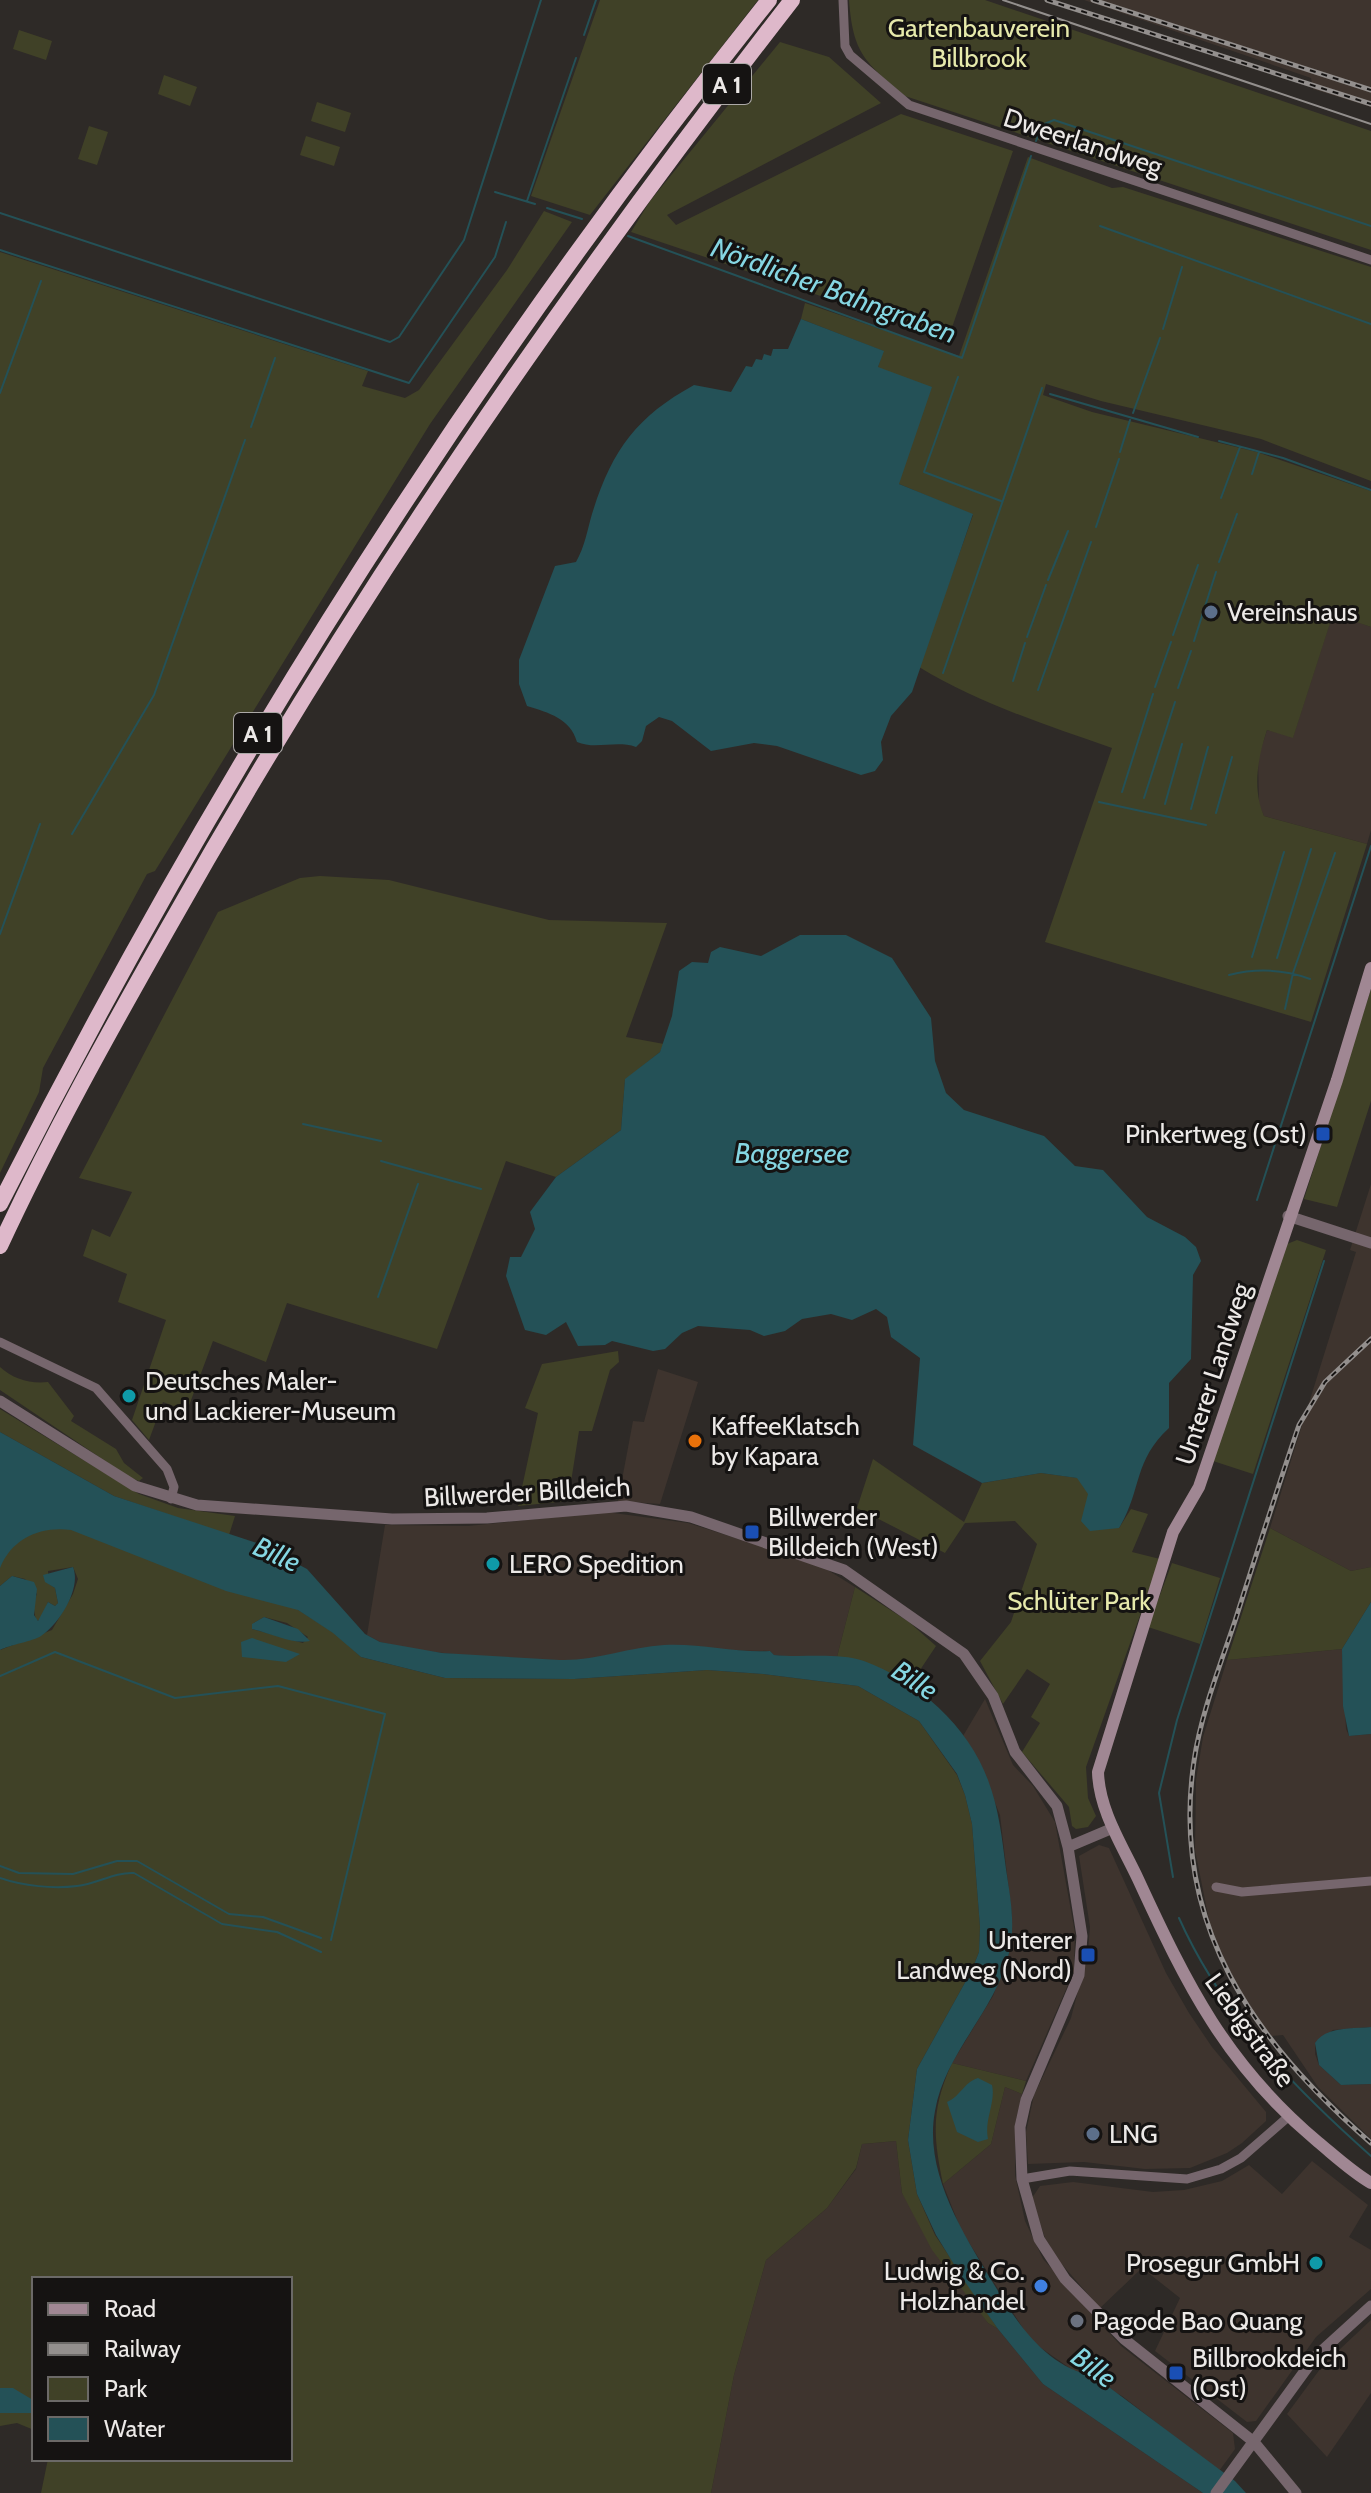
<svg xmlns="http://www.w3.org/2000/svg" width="1371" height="2493" font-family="Cabin,sans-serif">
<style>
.built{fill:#3e342e}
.green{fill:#404127;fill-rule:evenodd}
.water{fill:#245157}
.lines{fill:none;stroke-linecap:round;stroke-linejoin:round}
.stream{stroke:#245157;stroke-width:2}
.minor{stroke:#76666d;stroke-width:9}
.tertiary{stroke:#76666d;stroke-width:11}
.secondary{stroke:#a08793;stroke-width:12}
.motorway{stroke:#deb8ca;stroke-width:16}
.tram{stroke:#938f8d;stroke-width:2}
.rail-casing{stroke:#938f8d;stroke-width:5}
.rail{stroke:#151312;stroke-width:2;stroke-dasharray:6;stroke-linecap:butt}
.service-dot{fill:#5c6f8a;stroke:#151312;stroke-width:3}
.transit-dot{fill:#1a4fb4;stroke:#151312;stroke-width:3}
.culture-dot{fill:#0f9aa8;stroke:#151312;stroke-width:3}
.food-dot{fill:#e8710a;stroke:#151312;stroke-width:3}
.shop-dot{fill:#3f7fe0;stroke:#151312;stroke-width:3}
.worship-dot{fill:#6b7280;stroke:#151312;stroke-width:3}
.labels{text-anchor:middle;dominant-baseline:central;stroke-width:6;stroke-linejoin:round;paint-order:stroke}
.shield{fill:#151312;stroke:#aca9a7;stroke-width:2}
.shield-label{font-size:24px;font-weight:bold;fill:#ece9e7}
.park-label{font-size:26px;fill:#e6e9ab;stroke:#151312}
.street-label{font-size:26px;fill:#ece9e7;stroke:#151312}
.poi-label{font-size:26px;fill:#ece9e7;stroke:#151312;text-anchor:start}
.water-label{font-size:28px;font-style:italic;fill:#85d6e2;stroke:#151312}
</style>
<rect width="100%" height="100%" fill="#2e2a27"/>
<path class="built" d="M1084 0H1371V107L1313 89 1311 78Z
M1333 613 1371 627V830L1367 844 1264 816 1259 805 1258 758 1267 730 1293 737Z
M1371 1184V1567L1351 1571 1270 1528 1356 1252 1350 1250Z
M658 1369 698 1382 660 1504 618 1501 633 1421 644 1422Z
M606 1512 688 1523 818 1564 855 1587 837 1657 802 1658 774 1655 770 1651 711 1650 669 1645 579 1661 480 1657 416 1650 380 1642 367 1635 385 1525 468 1526Z
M1342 1649 1346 1729 1349 1736 1371 1734V2027L1333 2030 1315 2043V2054L1319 2065 1341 2085 1371 2084V2139L1318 2087 1283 2035 1272 2036 1255 2016 1234 1981 1211 1930 1195 1850 1196 1780 1203 1737 1227 1660Z
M985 1699 1013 1765 1033 1786 1055 1822 1075 1933 1074 1971 1026 2081 952 2063 993 1996 1009 1953 1012 1916 1000 1815 977 1758 963 1736Z
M1099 1845 1109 1848 1166 1973 1189 2013 1212 2047 1266 2112V2121L1242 2143 1227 2153 1190 2168 1145 2169 1084 2162 1028 2164 1026 2132 1034 2095 1071 2018 1088 1952 1090 1927 1079 1856Z
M1005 2087 1022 2094 1015 2124V2175L1025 2221 1043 2259 1121 2346 1233 2433 1235 2449 1219 2471 1122 2396 1074 2371 1031 2341 961 2230 943 2184 991 2144Z
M896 2141 902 2193 988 2323 998 2329 1043 2384 1203 2493H711L734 2375 766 2260 827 2208 856 2169 862 2144Z
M1312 2161 1368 2205 1349 2237 1371 2250V2289L1316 2337 1256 2421 1247 2422 1155 2351 1180 2298 1142 2268 1100 2308 1059 2261 1045 2238 1032 2198 1040 2186 1073 2182 1153 2192 1184 2190 1222 2181 1249 2165 1282 2194Z
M1371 2320V2393L1327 2457 1287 2414 1323 2365Z"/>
<path class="green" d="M600 0H758L590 215 531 196Z
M849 0H985L1371 131V250L905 96C865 62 853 54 849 0Z
M19 30 52 41 46 60 13 49Z
M780 42 829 57 881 103 667 215 676 225 901 114 1013 151 948 339 631 232 650 201Z
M164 75 197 87 190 106 158 94Z
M317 102 351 113 345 132 311 121Z
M89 126 108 132 97 165 78 159Z
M306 136 340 147 334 166 300 155Z
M1028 157 1112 188 1123 187 1371 267V481L1261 439 1101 401 1046 384 1043 395 1092 412 1257 452 1371 491V627L1333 614 1293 738 1267 730C1258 757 1252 789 1264 816L1367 844 1311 1022 1045 942 1112 748C1046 725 978 703 919 667L973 515 899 484 878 367 883 351 801 319 805 303 959 356Z
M544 211 572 222 430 424 155 871 147 874 43 1068 39 1092 0 1173V252L368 371 362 386 405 398 419 390 507 270Z
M320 876 389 880 549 920 667 923 626 1037 664 1044 660 1052 625 1080 621 1130 556 1177 506 1161 437 1349 287 1303 266 1362 213 1341 187 1411 163 1402 149 1440 132 1420 166 1320 118 1302 127 1274 83 1256 92 1229 110 1237 132 1192 79 1178 218 912 300 878Z
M1371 989V1101L1337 1207 1304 1199Z
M1297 1240 1326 1250 1253 1474 1213 1461 1287 1244Z
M618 1351 619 1362 610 1370 592 1431H579L568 1501 518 1506 538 1413 525 1408 542 1364Z
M0 1367C13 1379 30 1384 48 1382L74 1416 71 1421 116 1449 124 1463 143 1478 139 1481 129 1477 0 1390Z
M0 1409 139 1494 178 1508 235 1516 229 1535 114 1496 0 1432Z
M873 1459 964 1522 982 1483 1041 1473 1078 1478 1119 1528 1131 1509 1148 1514 1132 1552 1160 1559 1086 1767 1088 1798 1096 1816 1088 1827 1076 1829 1072 1826 1069 1807 1022 1752 1040 1723 1031 1717 1050 1684 1027 1669 1003 1704 980 1661 1011 1622 1037 1544 1015 1521 965 1523 945 1553 857 1508Z
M67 1521 297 1609 337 1635 361 1657 445 1678 574 1679 707 1670 763 1674 858 1686 919 1721 957 1775 965 1795 972 1824 980 1927 979 1952 972 1970 917 2069 908 2140 917 2194 935 2235 998 2329 988 2323 932 2250 902 2193 896 2141 862 2144 856 2168 827 2208 766 2260 734 2375 711 2493H41L48 2459H290V2279H34V2430L17 2423 0 2426V1650L52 1630 73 1594 78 1579 73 1567 48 1571 49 1584 55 1588 58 1603 55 1606 48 1602 41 1619 36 1621 33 1604 37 1594 25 1579 12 1576 0 1586V1554L23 1531ZM264 1617 287 1623 308 1637 303 1643 252 1629 254 1623Z
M1270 1528 1351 1571 1371 1567V1602L1342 1649 1227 1660Z
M1172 1563 1220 1578 1200 1644 1148 1627Z
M855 1587 909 1622 936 1646 910 1685 865 1662 837 1657Z
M952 2063 1026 2081 1022 2094 1005 2087 991 2144 943 2184C933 2135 931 2110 952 2063Z"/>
<path class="water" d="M801 319 884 351 878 367 932 387 899 484 973 514 912 692 891 716 881 742 883 760 875 771 861 775 777 746 754 743 711 751 672 721 659 717 646 726 642 741 636 747C616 740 595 750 577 742 570 718 549 713 527 706L519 684V660L555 566 576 562C585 546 587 531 592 514 612 450 636 417 694 385L731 392 746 366 752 367 756 359 762 360 764 354 771 356 773 349H788Z
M800 935H846L892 958 931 1018 935 1061 946 1093 964 1110 1044 1136 1075 1166 1103 1170 1147 1217 1185 1237 1196 1247 1201 1261 1193 1275 1191 1359 1169 1383V1428C1133 1461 1142 1490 1119 1528L1090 1531 1081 1521 1088 1494 1077 1478 1041 1473 982 1483 913 1445 920 1358 891 1337 887 1317 876 1309 852 1320 831 1314 802 1319 785 1331 764 1336 750 1330 698 1326 682 1333 665 1349 653 1351 612 1341 605 1345 578 1346 566 1322 546 1335 525 1330 506 1276 510 1257H521L535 1229 530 1212 556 1177 621 1130 625 1079 660 1052 672 1016 679 971 692 962 708 963 711 952 720 947 761 956Z
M0 1432 114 1496 260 1544 307 1569 365 1634 380 1642 442 1653 560 1660C596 1661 629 1647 664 1645 700 1643 735 1653 770 1651L774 1655C803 1658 837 1652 864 1661 917 1680 969 1727 988 1780 999 1809 1002 1838 1006 1869 1010 1896 1016 1925 1009 1953 996 2011 945 2052 935 2111 923 2175 967 2239 998 2291 1020 2328 1049 2368 1094 2376L1235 2481 1246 2493H1203L1043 2384 998 2329 963 2279 936 2235 917 2194 908 2140 917 2069 972 1970 979 1952 980 1927 972 1824 965 1795 957 1774 919 1721 858 1686 763 1674 707 1670 574 1679 445 1678 361 1657 333 1633 298 1610 226 1591 71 1530C41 1526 12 1538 0 1568Z
M73 1567C82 1589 58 1625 41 1636 34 1641 9 1645 0 1650V1586L12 1576 34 1582 37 1589 34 1615 38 1621 48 1602 55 1606 58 1603 55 1588 45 1582 43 1575Z
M1371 1602V1734L1349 1736 1343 1706 1342 1649Z
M264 1617 298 1629 310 1641C295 1645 269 1633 252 1629V1624Z
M252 1638 300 1654 286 1662 242 1657 241 1642Z
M1371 2027V2084L1341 2085 1319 2065 1315 2043C1326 2026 1353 2029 1371 2027Z
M978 2078 992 2085C996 2102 984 2120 988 2139L978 2142 957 2132 947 2102C961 2096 963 2083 978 2078Z
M0 2388H13L33 2400 34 2413H0Z"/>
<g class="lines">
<path class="stream" d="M584 35 596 0
M1036 141 1042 125 1054 120 1371 226
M495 192 535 204
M527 201 576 58
M547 208 582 219
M0 213 390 342 399 337 464 240 541 0
M1100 226 1371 324
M628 236 962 358 1031 156
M0 250 409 383 495 257 506 222
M1163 329 1182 267
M958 377 924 472 1001 501
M0 393 41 281
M1050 394 1198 437
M1133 413 1160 338
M251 427 275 358
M1219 441 1283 458 1371 490
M1120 452 1130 420
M1252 474 1259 452
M1221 498 1240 447
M1096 527 1119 459
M1219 562 1237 514
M1048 580 1068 531
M1173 635 1198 565
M1027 637 1046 585
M1194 641 1216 572
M943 673 1042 388
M1013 681 1025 643
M1155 687 1171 642
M1178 688 1191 651
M1038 690 1091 542
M1122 792 1153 694
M1144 798 1175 702
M1099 802 1206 825
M1165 804 1182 744
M1191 809 1208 747
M1216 813 1232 757
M72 834 154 695 245 440
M0 934 40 824
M1252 957 1284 852
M1277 958 1311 849
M1229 975C1257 968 1283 969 1310 979
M1285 1009 1293 973 1335 853
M303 1124 381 1141
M381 1161 481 1189
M1257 1200 1371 846
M378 1297 418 1184
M0 1676 55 1652 175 1698 278 1686 385 1714 331 1940
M0 1866 19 1873 73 1874 117 1861H137L229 1914 263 1917 321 1938
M1173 1877 1159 1793 1177 1720 1324 1261
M0 1878C23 1886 53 1889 77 1886 97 1884 114 1872 134 1873L222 1924 277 1932 321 1952
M1179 1918C1222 2014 1293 2087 1371 2156"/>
<path class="minor" d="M843 0 845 46 850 55 909 105 1371 260
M0 1342 96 1388 167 1469 174 1487 171 1499
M1216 1887 1242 1892 1371 1881
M1022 2179 1070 2171 1187 2179 1221 2169 1241 2158 1288 2117"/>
<path class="tertiary" d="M1288 1216 1371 1243
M0 1401 135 1486 197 1505 392 1519 487 1518 626 1506 691 1517 844 1570 964 1654 993 1696 1015 1752 1057 1806 1068 1847 1082 1936 1079 1975 1026 2100 1020 2127 1022 2179 1039 2239 1065 2279 1124 2339 1254 2442 1296 2493
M1068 1847 1113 1828
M1216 2493 1315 2357 1371 2306"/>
<path class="secondary" d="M1371 968 1337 1080 1199 1487 1173 1532 1098 1772C1099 1810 1122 1845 1138 1879 1187 1985 1226 2065 1318 2142 1335 2156 1352 2172 1371 2183"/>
<path class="motorway" d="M0 1204C215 778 470 374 769 0
M0 1246C50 1138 108 1034 167 930 353 599 559 300 792 0"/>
<path class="tram" d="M1003 0 1371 124"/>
<defs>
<path id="rail" d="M1047 0 1371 104
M1093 0 1371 90
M1371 1339 1325 1382 1299 1425C1277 1490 1256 1555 1235 1621 1220 1666 1201 1713 1194 1761 1170 1923 1253 2041 1371 2143"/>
</defs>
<use href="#rail" class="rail-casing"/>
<use href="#rail" class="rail"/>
</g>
<g class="service-dot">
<circle cx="1211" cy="612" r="8"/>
<circle cx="1093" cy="2134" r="8"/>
</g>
<g class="transit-dot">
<rect x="1315" y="1126" width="16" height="16" rx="4"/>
<rect x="744" y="1524" width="16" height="16" rx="4"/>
<rect x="1080" y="1947" width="16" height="16" rx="4"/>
<rect x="1168" y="2365" width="16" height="16" rx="4"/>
</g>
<g class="culture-dot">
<circle cx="129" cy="1396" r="8"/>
<circle cx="493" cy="1564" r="8"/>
<circle cx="1316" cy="2263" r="8"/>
</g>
<circle class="food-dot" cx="695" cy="1441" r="8"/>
<circle class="shop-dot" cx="1041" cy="2286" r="8"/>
<circle class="worship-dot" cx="1077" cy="2321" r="8"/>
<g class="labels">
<g class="shield">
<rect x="703" y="64" width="48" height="40" rx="6"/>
<rect x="234" y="713" width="48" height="40" rx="6"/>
</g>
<g class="shield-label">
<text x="727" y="84">A 1</text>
<text x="258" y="733">A 1</text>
</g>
<g class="park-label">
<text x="979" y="28">Gartenbauverein<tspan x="979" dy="30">Billbrook</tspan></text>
<text x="1079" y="1601">Schlüter Park</text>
</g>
<g class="street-label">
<text transform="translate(1083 142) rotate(18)">Dweerlandweg</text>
<text transform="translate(1213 1374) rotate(-72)">Unterer Landweg</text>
<text transform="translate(527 1492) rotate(-3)">Billwerder Billdeich</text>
<text transform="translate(1250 2030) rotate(54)">Liebigstraße</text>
</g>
<g class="poi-label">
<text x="1227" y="612">Vereinshaus</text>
<text x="1307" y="1134" text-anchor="end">Pinkertweg (Ost)</text>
<text x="145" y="1381">Deutsches Maler-<tspan x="145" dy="30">und Lackierer-Museum</tspan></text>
<text x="711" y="1426">KaffeeKlatsch<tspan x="711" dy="30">by Kapara</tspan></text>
<text x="768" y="1517">Billwerder<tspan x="768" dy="30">Billdeich (West)</tspan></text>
<text x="509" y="1564">LERO Spedition</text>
<text x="1072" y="1940" text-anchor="end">Unterer<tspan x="1072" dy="30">Landweg (Nord)</tspan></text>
<text x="1109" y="2134">LNG</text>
<text x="1300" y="2263" text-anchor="end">Prosegur GmbH</text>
<text x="1025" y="2271" text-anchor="end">Ludwig &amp; Co.<tspan x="1025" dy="30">Holzhandel</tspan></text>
<text x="1093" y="2321">Pagode Bao Quang</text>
<text x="1192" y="2358">Billbrookdeich<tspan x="1192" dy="30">(Ost)</tspan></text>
</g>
<g class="water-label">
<text transform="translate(834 290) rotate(20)">Nördlicher Bahngraben</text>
<text x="792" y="1153">Baggersee</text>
<text transform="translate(277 1554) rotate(24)">Bille</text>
<text transform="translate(915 1680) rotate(33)">Bille</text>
<text transform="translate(1094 2367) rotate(37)">Bille</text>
</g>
</g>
<rect x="32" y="2277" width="260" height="184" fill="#151312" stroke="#6b6967" stroke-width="2"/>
<rect x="48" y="2303" width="40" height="12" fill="#a08793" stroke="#6b6967" stroke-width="2"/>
<text x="104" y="2317" font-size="24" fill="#ece9e7">Road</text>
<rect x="48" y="2343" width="40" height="12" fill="#938f8d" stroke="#6b6967" stroke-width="2"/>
<text x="104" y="2357" font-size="24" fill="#ece9e7">Railway</text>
<rect x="48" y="2377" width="40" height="24" fill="#404127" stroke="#6b6967" stroke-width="2"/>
<text x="104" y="2397" font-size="24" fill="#ece9e7">Park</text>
<rect x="48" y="2417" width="40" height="24" fill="#245157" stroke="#6b6967" stroke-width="2"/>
<text x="104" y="2437" font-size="24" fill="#ece9e7">Water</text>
</svg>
